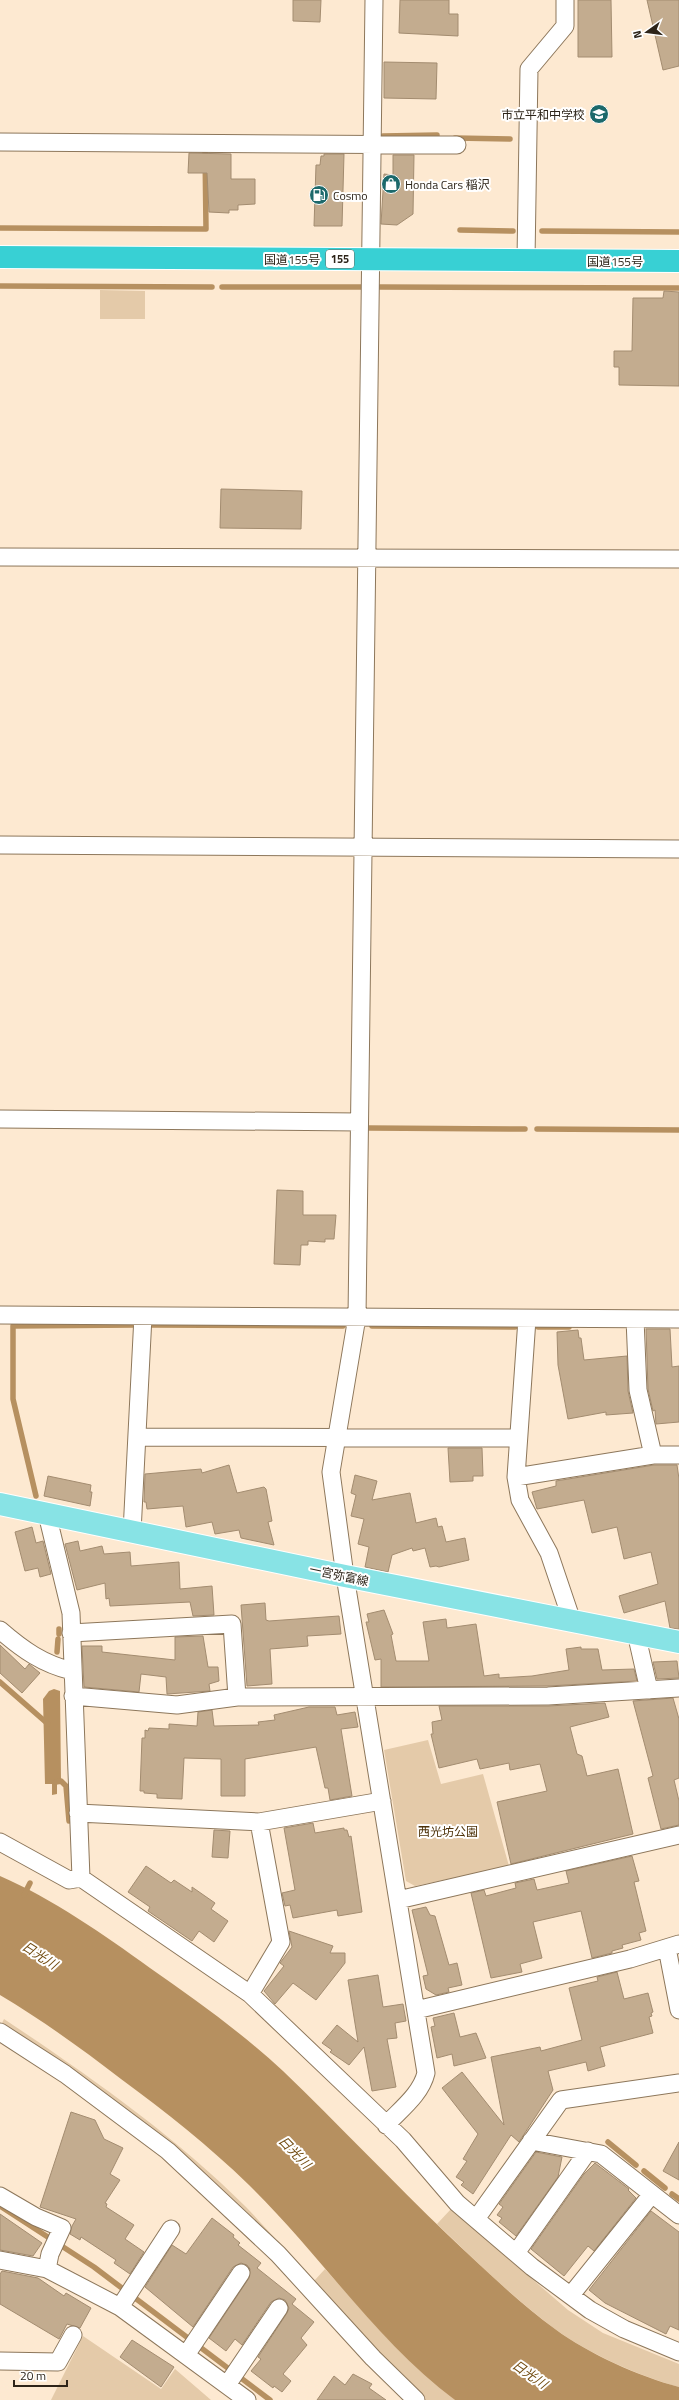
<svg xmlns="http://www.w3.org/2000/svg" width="679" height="2400" font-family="'Titillium Web','Noto Sans JP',sans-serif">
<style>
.green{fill:#e4caa9}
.water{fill:#b69060}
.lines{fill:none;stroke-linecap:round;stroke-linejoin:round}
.stream{stroke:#b69060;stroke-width:5.5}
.building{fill:#c3ac8f;stroke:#a38c70}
.minor-casing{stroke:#8d775b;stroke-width:19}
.major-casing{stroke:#fff;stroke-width:24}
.highway-casing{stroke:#fff;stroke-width:24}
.minor{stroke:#fff;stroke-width:17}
.major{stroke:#88e3e5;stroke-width:22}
.highway{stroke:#38d0d4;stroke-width:22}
.labels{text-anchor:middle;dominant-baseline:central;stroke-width:4;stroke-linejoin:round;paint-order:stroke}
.shield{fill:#fff;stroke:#6c665e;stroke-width:1}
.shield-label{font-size:11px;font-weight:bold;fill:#2d2419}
.poi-label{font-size:12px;fill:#2d2419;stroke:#fff;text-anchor:start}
.street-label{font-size:12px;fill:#2d2419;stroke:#fff}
.park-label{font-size:12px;fill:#4d3209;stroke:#fff}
.water-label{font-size:13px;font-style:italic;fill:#724c11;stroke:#fff}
</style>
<rect width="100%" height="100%" fill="#fde9d1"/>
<path class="green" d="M100 290 145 291V319H100Z
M428 1740 441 1784 483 1774 509 1866 415 1886 406 1881 384 1750Z
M4 2019C88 2075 174 2135 246 2207 269 2231 291 2256 314 2281L325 2269 387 2338 455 2400H421L216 2189 1 2025Z
M451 2209 568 2310 603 2333 679 2364V2387C637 2375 591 2355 555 2329 513 2298 475 2260 437 2224Z
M83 2336 161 2389 175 2369 211 2400H51Z"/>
<path class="water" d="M54 1689 60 1691 61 1781V1784H57V1794L52 1795V1784H45L43 1699 49 1691Z
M0 1876C53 1899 103 1934 150 1968 196 2000 242 2033 283 2071 339 2125 392 2181 448 2235 482 2267 517 2301 555 2329 589 2354 638 2376 679 2387V2400H455C375 2340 320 2254 249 2185 209 2146 166 2112 121 2079 82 2049 42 2020 0 1995Z"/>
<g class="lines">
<path class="stream" d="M383 136 437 135
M455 138 510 139
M0 228 206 229 205 149
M460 230 513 231
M542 231 679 232
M0 286 212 287
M222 287H363
M380 287 679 288
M369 1128 525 1129
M537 1129 679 1130
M150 1325 343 1326
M372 1326 515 1327
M538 1327H569
M36 1496 13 1399V1326L137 1325
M59 1634V1629
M57 1652 58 1639
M0 1682 48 1724
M56 1782 61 1781 66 1786 69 1821
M24 1895 30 1883
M608 2142 636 2165
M644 2171 665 2188
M672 2194 679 2199
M0 2206 94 2267 270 2400"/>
</g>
<path class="building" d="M293 0H321L320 22 293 21Z
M400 0H449V14H458V36L399 33Z
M578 0H611L612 57H578Z
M647 0H679V66L663 70Z
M384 62 437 63 436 99 384 98Z
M189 153 231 154V179H255V204L238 205V210H229V213L209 212 207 173H188Z
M324 154H344L342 226H314L316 165H320L321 156H324Z
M393 155H414L413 214 397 225 381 224 384 174 393 175Z
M664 291 679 292V386L619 385V367H614V351H632L633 298H663Z
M221 489 302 491 301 529 220 528Z
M277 1190 303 1191V1215H336L334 1239H325V1242L308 1241V1245H301L300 1265 274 1264Z
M646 1329H670L672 1367 679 1366V1422L656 1424 655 1410 653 1411 648 1389Z
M578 1330 579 1338H581L584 1360 627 1356 628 1391 633 1413 606 1415V1412L568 1419 558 1365 557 1332Z
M448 1448H482L483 1476H473V1481L450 1482Z
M229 1465 237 1493 264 1487 266 1489 272 1521 268 1522 274 1545 241 1538 239 1530 215 1534 212 1522 186 1527 183 1506 147 1509 146 1502H144L145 1474 201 1469 202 1473Z
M654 1465H677L679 1479V1629L670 1628 665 1601 624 1613 619 1596 658 1584 651 1552 624 1559 617 1527 592 1533 584 1500 537 1509 532 1492 556 1486V1481Z
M355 1475 377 1481 372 1500 410 1493 416 1523 436 1518 438 1527 442 1526 446 1542 465 1538 469 1560 439 1567 436 1566 430 1567 425 1548 413 1551 412 1548 392 1555 388 1572 365 1567 369 1547 358 1544 364 1519 351 1516 356 1495 351 1493Z
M48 1476 91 1485 90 1492H92L90 1506 44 1496Z
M32 1527 36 1543 43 1541 51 1574 40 1577 38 1568 25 1571 15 1532Z
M78 1541 80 1551 102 1546 104 1554 130 1552 131 1566 179 1562 180 1589 212 1586 214 1615 193 1616 190 1602 110 1606 109 1598 106 1599 105 1583 77 1590 65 1544Z
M265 1603 266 1620 269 1621 339 1616 341 1634 307 1636 308 1646 270 1649 272 1684 247 1686 241 1605Z
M384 1610 393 1634 391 1635 396 1661H429L423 1622 446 1619 447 1628 476 1624 484 1676 499 1674V1678L532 1676 569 1670 566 1649 581 1647V1649H598L602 1670 634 1669 637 1681 548 1686 381 1687V1659L375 1660 366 1622H369L367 1614Z
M203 1636 208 1667H218L219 1681 209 1684 210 1691 167 1694 166 1677 141 1674 139 1692 84 1687 82 1646H102V1652L175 1660V1637Z
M0 1645 25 1669 29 1664 40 1673 22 1693 0 1673Z
M677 1661 679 1678 657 1679 653 1662Z
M673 1698 679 1719V1778L674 1780 679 1801V1825L661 1829 648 1778 653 1776 633 1701Z
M605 1703 609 1717 570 1727 577 1754 582 1756 587 1776 618 1769 633 1834 511 1864 497 1802 547 1791 540 1764 510 1770 509 1763 480 1769 477 1759 439 1768 431 1734H433L432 1722 442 1720 439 1706H548Z
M309 1707H335L337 1715 355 1712 358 1727 341 1729 352 1796 330 1800 328 1788H325L316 1747 245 1759V1796H221V1759L184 1758 182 1799 157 1798V1794L144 1793V1791H140L142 1738H145V1730L148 1731 149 1728 169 1729V1724L197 1726 198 1712 212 1710 214 1726 259 1725 258 1722 275 1720 274 1715Z
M313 1823 315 1833 344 1828V1830H347L349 1837 351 1836 362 1912 338 1916 337 1910 293 1918 290 1905 285 1906 282 1893 295 1890 284 1828Z
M214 1830 230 1831 228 1858 212 1857Z
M632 1856 639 1881 634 1882 646 1931 639 1933 641 1940 622 1945 623 1948 612 1951V1953L592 1958 581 1911 533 1922 542 1958 520 1964 522 1972 491 1978 471 1893 484 1890 486 1896 516 1888 515 1883 534 1879 537 1890 569 1883 566 1871Z
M146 1866 171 1883 174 1880 192 1892V1887L215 1903 211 1909 228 1921 214 1942 199 1931 192 1941 148 1911 150 1907 128 1892Z
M426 1907 430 1915 435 1916 449 1965 457 1963 462 1985 448 1988 449 1992 436 1995 426 1989 423 1976 428 1975 412 1910Z
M289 1931 333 1946 330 1953H345V1963L316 2000 293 1983 275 2004 264 1991 284 1966 280 1963 292 1947Z
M617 1972 624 1999 648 1993 653 2012 651 2013 652 2016 649 2017 653 2033 600 2047 605 2066 588 2071 586 2062 548 2071 553 2090 519 2142 511 2135 473 2194 461 2185 464 2182 456 2177 467 2161 463 2159 478 2134 442 2088 462 2072 504 2125 491 2057 540 2047 541 2051 582 2040 569 1988 598 1981 597 1977Z
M378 1975 383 2007 403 2004 406 2021 395 2023 397 2038 387 2039 396 2087 372 2091 364 2047 349 2065 330 2052 332 2050 322 2043 337 2025 358 2042 348 1980Z
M454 2013 460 2037 476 2033 486 2058 454 2066 452 2054 437 2058 431 2027 435 2026 433 2018Z
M71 2112 95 2120 104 2139 123 2148 110 2174 120 2180 105 2203 107 2204 106 2207 134 2225 125 2239 144 2252 130 2274 114 2263 116 2260 81 2237 80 2240 70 2234 72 2226 76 2219 40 2207Z
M679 2142V2180L663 2171Z
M536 2152 562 2157 558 2177 516 2236 499 2222 502 2218 497 2215 503 2207 499 2204Z
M595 2163 629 2189 628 2190 636 2198 594 2251 588 2246 564 2276 531 2249 584 2174Z
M651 2211 679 2232V2330L670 2326 666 2334 605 2303 589 2290Z
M0 2214 42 2243 33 2256 0 2250Z
M212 2218 234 2235 233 2237 240 2243 238 2245 261 2263 257 2268 296 2299 292 2304 314 2322 301 2338 307 2345 283 2374 291 2381 282 2392 274 2386 273 2388 251 2371 261 2359 258 2357 287 2313 289 2308 285 2300 279 2298 271 2302 242 2345 235 2339 226 2351 209 2338 249 2278 250 2269 247 2265 241 2263 233 2267 193 2327 145 2287 172 2245 186 2254Z
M2 2271 38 2278 64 2296 66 2293 91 2308 80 2328 67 2324 59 2339 0 2304V2274Z
M132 2340 174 2367 161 2387 120 2357Z
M353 2374 372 2384 369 2388 386 2400H317L334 2376 345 2385Z"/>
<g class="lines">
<defs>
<path id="minor" d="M374 0 357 1317 331 1472 345 1576 426 2073C421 2094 401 2109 386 2125
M0 142 457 145
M526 260 529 69 565 26V0
M0 557 679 559
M0 845 679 849
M0 1119 359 1122
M0 1315 679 1319
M527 1319 516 1477 520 1500 549 1553 572 1621
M635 1319 638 1390 653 1455
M137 1437 518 1438
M516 1477 653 1455H679
M47 1514 71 1613 81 1878 250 1994 403 2140 457 2203 532 2267 590 2310 624 2329 679 2352
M132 1532 143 1316
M0 1630C23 1650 43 1664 72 1671
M71 1633 232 1624 237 1697
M636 1633 649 1690
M73 1696 177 1705 237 1697 548 1696 679 1688
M78 1813 259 1822 382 1801
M0 1842 69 1880 81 1878
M398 1900 679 1835
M667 1948 679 2010
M250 1994 281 1942 259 1822
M416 2010 630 1959 679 1944
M0 2032 65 2074 168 2151 278 2254 373 2358 416 2400
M531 2141 601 2154 652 2194
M0 2196 36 2217 62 2228 50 2254 47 2269
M476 2219 561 2100 679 2083
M516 2253 588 2151
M0 2260 47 2269 120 2307 247 2400
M571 2295 652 2194 679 2215
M120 2307 171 2229
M186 2355 241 2273
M0 2361 58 2362 73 2335
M227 2385 279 2308"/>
<path id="major" d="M0 1504 345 1576 679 1642"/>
<path id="highway" d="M0 257 679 261"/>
</defs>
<use href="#minor" class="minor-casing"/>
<use href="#major" class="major-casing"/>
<use href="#highway" class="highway-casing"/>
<use href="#minor" class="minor"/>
<use href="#major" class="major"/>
<use href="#highway" class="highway"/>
</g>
<defs>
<symbol id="school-disc" viewBox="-11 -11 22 22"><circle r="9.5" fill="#1c696b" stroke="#fff"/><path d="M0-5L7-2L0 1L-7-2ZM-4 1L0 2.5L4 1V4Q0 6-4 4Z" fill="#fff"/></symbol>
<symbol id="shop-disc" viewBox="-11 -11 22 22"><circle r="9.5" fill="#1c696b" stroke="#fff"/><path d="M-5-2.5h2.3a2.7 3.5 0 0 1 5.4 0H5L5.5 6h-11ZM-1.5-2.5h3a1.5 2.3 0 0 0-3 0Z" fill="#fff"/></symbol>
<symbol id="fuel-disc" viewBox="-11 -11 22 22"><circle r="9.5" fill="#1c696b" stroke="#fff"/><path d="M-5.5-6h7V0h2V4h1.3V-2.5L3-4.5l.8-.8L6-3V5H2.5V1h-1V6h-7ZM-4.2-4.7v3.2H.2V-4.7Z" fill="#fff"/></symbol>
</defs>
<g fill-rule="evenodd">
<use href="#school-disc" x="588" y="103" width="22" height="22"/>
<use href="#shop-disc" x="380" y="173" width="22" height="22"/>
<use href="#fuel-disc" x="308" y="184" width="22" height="22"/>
</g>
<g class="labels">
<rect class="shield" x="326" y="250" width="28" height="18" rx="3"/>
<g class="shield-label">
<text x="340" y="259">155</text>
</g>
<g class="poi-label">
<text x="585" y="114" text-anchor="end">市立平和中学校</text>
<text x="405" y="184">Honda Cars 稲沢</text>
<text x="333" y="195">Cosmo</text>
</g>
<g class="street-label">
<text x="292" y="259">国道155号</text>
<text x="615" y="261">国道155号</text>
<text transform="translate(339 1575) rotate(12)">一宮弥富線</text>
</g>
<g class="park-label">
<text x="448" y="1831">西光坊公園</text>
</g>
<g class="water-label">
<text transform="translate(40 1955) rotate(33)">日光川</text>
<text transform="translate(295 2152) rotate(46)">日光川</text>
<text transform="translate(530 2374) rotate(35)">日光川</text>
</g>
</g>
<g transform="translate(647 32) rotate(256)" stroke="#ffffff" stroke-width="3" paint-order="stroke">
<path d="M0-3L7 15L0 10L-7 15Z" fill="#2d2419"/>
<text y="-6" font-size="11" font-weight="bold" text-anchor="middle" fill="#2d2419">N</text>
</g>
<path d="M14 2380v6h53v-6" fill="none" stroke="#2d2419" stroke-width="2"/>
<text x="20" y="2380" font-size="12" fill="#2d2419" stroke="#ffffff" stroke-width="3" paint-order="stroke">20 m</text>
</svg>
